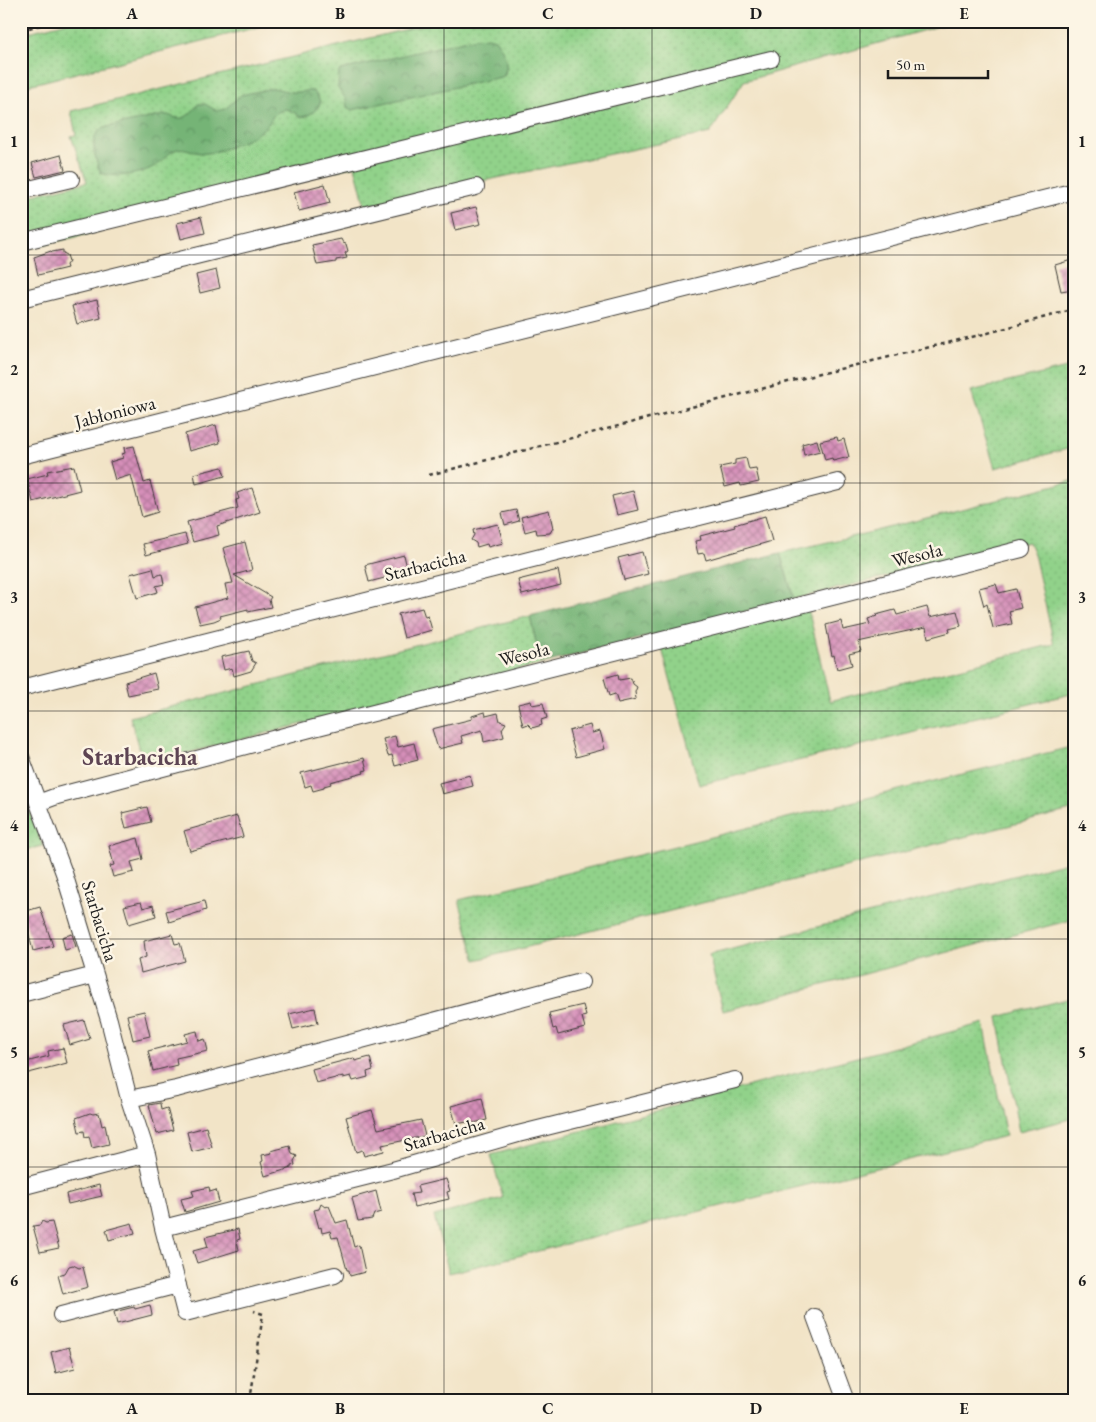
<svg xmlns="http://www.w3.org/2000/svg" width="1096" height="1422" font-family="'EB Garamond',serif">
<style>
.grass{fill:url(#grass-dots);stroke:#567753}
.forest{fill:url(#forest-crowns);stroke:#486849}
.building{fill:url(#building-cross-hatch)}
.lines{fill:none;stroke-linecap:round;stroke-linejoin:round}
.minor-casing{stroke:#3c3a36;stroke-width:18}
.path{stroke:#3c3a36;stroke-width:2.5;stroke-dasharray:4 4;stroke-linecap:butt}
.minor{stroke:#fff;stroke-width:16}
.grid{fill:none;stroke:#1c1c1c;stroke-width:1;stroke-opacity:0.55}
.labels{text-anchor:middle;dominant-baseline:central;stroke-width:5;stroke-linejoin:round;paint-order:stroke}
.street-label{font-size:19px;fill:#1c1c1c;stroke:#fcf5e5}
.district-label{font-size:24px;font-weight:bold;fill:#5d4453;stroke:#fcf5e5}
.neatline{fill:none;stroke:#1c1c1c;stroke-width:2}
.grid-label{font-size:16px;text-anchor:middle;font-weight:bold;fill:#1c1c1c}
</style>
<defs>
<pattern id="grass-dots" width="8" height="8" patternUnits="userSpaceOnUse" patternTransform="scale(1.25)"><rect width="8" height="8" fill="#91d28a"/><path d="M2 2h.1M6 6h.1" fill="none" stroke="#7cb476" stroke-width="1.8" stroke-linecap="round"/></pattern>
<pattern id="forest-crowns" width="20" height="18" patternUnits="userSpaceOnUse" patternTransform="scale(1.25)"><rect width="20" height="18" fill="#74b476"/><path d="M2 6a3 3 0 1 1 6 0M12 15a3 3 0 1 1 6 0" fill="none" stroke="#5e9260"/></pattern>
<pattern id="building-cross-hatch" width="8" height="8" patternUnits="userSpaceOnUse" patternTransform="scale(1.25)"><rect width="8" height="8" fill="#d68fb9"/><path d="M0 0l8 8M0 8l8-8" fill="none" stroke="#ad7496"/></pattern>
</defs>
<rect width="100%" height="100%" fill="#fcf5e5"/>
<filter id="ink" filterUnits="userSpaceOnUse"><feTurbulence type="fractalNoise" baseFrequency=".02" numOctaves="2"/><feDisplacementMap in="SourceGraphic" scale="10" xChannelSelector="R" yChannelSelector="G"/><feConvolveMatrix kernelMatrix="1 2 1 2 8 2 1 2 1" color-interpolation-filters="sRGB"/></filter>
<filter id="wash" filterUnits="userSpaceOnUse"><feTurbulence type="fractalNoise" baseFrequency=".0096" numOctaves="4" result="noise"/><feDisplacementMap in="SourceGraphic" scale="20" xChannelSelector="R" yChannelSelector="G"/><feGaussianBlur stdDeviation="1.12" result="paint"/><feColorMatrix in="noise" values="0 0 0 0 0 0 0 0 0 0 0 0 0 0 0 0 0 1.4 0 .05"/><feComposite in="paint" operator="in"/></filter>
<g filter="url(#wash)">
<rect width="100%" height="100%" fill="#f2e4c7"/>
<path class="grass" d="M71 21H282L21 87V34Z
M440 21H957L744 81 710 133 365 206 355 166 165 212 93 233 21 250V198L87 182 71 136 76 135 71 111Z
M1075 366V447L995 468 971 391Z
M1075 480V693L699 785 661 645 808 608 830 701 1054 644 1034 554 1029 542 794 599 780 553 872 532Z
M530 616 541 664 143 764 130 717Z
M1075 746V809L476 960 475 958 459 900Z
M27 806 43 846 21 851V808Z
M1075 860V919L723 1011 709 955Z
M1075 997V1118L1019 1132 998 1017Z
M984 1023 1006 1136 449 1273 434 1216 503 1198 491 1155Z"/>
<path class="forest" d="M488 37 495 39C503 49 510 63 504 76L501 77 352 110 347 107 346 99 338 88 339 72 341 70 476 38Z
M273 88C280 89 290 93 297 92 303 92 307 90 313 91 316 94 320 99 320 103 318 110 307 118 299 117L296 113 286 109C283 110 277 112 275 114 272 116 271 121 269 123 262 131 253 137 244 141 232 146 213 155 200 153 192 152 186 147 178 149 170 151 165 158 159 163 146 174 117 179 101 173 96 163 89 139 99 131 101 129 104 128 107 127L164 115C169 114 171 117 177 118 186 120 193 111 198 104H205L217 111 225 109 241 95Z
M780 553 794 599 541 664 530 616Z"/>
<g id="blocks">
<path class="building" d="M61 155 65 170 36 177 32 163Z
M325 184 330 203 299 211 294 192Z
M476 207 481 224 455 230 451 213Z
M201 217 205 233 181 239 177 223Z
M341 239 343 243 346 244 348 251 345 253 347 258 336 260V262L317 265 312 245Z
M63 250V253L67 255 69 261 66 265 67 268 38 275 34 257 51 251 52 252Z
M1075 259V286H1072L1073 289 1061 291 1055 265Z
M216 270 220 288 200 293 196 275Z
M97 300 101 318 77 324 72 306Z
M216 425 220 443 189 451 185 434Z
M837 437 838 441 844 439 849 457 833 461 832 458 825 460 820 441Z
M817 440 820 451 804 455 802 444Z
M134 446 144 483 150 481 158 512 142 517 131 475 115 480 110 462 123 458 122 454 125 453 124 448Z
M746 458 749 470 756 469 759 482 741 486 740 483 725 487 720 467 735 464V460Z
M74 466 80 490 33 502 27 479 48 474 47 471Z
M222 467 225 476 196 484 194 474Z
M252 488 260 512 217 526 219 535 193 542 187 522 238 508 236 500 239 499 237 493Z
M633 491 638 510 617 515 612 496Z
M516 510 519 521 505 525 502 513Z
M549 510 553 528 550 533 537 534 536 529 525 532 521 517Z
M765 516 772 541 706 560 704 553 698 554 695 541 701 540 700 536 735 527 734 525Z
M498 524 503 543 488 547 487 544 477 547 476 543 471 540 474 535 473 530Z
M185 534 188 544 146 555 143 544Z
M245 542 252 570 234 575 271 597 269 600 271 607 248 612V609L220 616 221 618 214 621 200 624 195 607 228 598 225 584 233 583 223 548Z
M642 552 648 574 624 580 618 558Z
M404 555 408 572 369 582 365 565Z
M153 568 155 576 162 574 164 584 156 586 158 592 137 598 130 574Z
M558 570 561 585 522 595 518 580Z
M996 584 999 593 1016 589 1021 608 1009 611 1012 624 993 628 987 604 984 606 979 588Z
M927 607 930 617 957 611 961 626 949 629 950 632 928 638 926 627 858 642 861 651 849 654 852 665 837 669 834 655 832 656 826 625 841 621 843 630 870 624 868 619 877 616 876 615 895 610 897 615Z
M422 608 425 617 428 616 432 630 404 638 398 614Z
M249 651 252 661 256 663 251 671 234 676 232 668 224 670 221 657Z
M154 673 158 689 128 695 125 682Z
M618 674 619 680 631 678 633 684 637 687 635 692 636 699 618 703 615 694 609 696 604 678Z
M531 701 532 705 543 703 547 718 541 720 542 725 532 728 528 724 523 726 518 704Z
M485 712 486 716 498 713 500 721 506 723 502 729 504 737 484 742 482 730 461 736 463 743 438 749 432 729 472 719V716Z
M590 725 592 733 600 731 605 749 576 757 569 731Z
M395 736 398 747 414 743 418 760 395 766 392 755 388 756 383 739Z
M364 758 367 770 363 771 364 773 330 782 331 784 324 786V788L313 791 311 785 305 787 301 773 349 761V762Z
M470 775 473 786 442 794 439 783Z
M147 807 151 822 126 828 122 813Z
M237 816 243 837 190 851 184 831Z
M138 838 143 859 131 862 134 872 113 877 110 866 114 865 109 846Z
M204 901 206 910 169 922 166 911Z
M141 902 143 908 153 905 156 916 129 924 124 906Z
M40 907 53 946 33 951 23 912Z
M72 934 76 947 65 950 62 937Z
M172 934 175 944 180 943 185 961 141 973 138 960 146 957 144 941Z
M583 1005 586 1016 582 1017 585 1028 558 1035 556 1028 553 1029 549 1013Z
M315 1008 318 1023 293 1029 289 1014Z
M144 1011 150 1036 133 1040 127 1015Z
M84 1020 90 1039 70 1045 64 1025Z
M197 1031 199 1041 205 1039 208 1051 176 1058 177 1065 153 1071 148 1051 187 1041 185 1034Z
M63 1048 67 1063 25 1074 22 1063 49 1056 48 1051Z
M370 1057 373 1070 367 1072 368 1077 353 1081 351 1076 343 1078V1076L316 1083 312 1069 354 1058 355 1061Z
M482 1098 487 1120 468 1124 467 1122 456 1124 451 1106Z
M160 1103 161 1110 167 1108 173 1130 157 1134 149 1105Z
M372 1110 378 1129 421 1120 425 1136 382 1145 384 1151 364 1156 362 1150 356 1152 346 1117Z
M90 1113 93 1114 99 1113 102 1126 105 1125 109 1144 92 1148 89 1136 85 1137 84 1131 79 1132 76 1118Z
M206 1127 212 1147 192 1152 187 1132Z
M290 1146 292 1154 297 1156 294 1161 295 1165 291 1166V1168L265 1176 261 1162 263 1161 262 1155 272 1153 271 1151Z
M446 1179 450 1191 447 1192 449 1199 414 1207 411 1194 419 1193 417 1186Z
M99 1185 102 1196 68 1204 66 1194Z
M209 1187 210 1192 216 1190 219 1202 185 1212 181 1199 194 1196 192 1191Z
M376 1191 381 1212 374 1214 372 1219 358 1221 352 1198Z
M321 1204 325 1207 329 1206 336 1223 347 1220 354 1247 359 1245 365 1272 350 1276 349 1270H347L338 1237 332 1238 330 1231 322 1233 321 1227 319 1228 314 1210 319 1209Z
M42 1221 46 1223 52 1222 59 1248 40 1252 33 1226 40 1225Z
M132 1223 135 1233 109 1240 106 1230Z
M238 1229 240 1239 237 1240 239 1250 197 1263 193 1251 208 1247 205 1237Z
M73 1265 79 1268 83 1267 88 1287 63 1294 58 1275 65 1273 69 1266Z
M150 1305 152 1315 117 1324 114 1312 134 1307 135 1309Z
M69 1347 75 1368 56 1373 51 1352Z"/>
</g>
</g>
<g filter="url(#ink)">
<use href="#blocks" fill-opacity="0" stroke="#3c3a36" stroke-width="1"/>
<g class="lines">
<defs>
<path id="minor" d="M21 191 71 179
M21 242 771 59
M21 299 476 187
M21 456 1075 191
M21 688 838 482
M21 757 64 873 109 1020 129 1099 147 1154 163 1228 185 1313 335 1275
M38 803 57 796 314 728 1022 549
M21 994 95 975
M129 1099 176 1089 581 982
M21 1187 147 1154
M163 1228 393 1170 518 1134 735 1080
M61 1315 178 1285
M815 1317 846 1401"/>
</defs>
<use href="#minor" class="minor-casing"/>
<path class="path" d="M21 30 48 23V21
M429 475 815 375 988 333 1075 309
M21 732 26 744
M250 1401 263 1314 254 1311"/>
<use href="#minor" class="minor"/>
</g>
</g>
<path class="grid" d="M236 21V1401M444 21V1401M652 21V1401M860 21V1401M21 255H1075M21 483H1075M21 711H1075M21 939H1075M21 1167H1075"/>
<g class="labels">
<g class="street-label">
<text transform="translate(115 412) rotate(-14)">Jabłoniowa</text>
<text transform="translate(917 555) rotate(-14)">Wesoła</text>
<text transform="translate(425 565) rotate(-14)">Starbacicha</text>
<text transform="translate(524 654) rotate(-14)">Wesoła</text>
<text transform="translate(100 921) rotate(73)">Starbacicha</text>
<text transform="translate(444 1134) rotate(-16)">Starbacicha</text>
</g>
<g class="district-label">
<text x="140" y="756">Starbacicha</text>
</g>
</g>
<rect width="1096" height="1422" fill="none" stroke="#fcf5e5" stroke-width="55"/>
<path d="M888 70v8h100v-8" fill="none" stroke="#1c1c1c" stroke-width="2.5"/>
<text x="896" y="70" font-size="15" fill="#1c1c1c" stroke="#fcf5e5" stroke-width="4" paint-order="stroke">50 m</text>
<rect x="28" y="28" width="1040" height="1366" class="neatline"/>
<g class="grid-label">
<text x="132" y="19">A</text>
<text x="340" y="19">B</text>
<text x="548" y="19">C</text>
<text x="756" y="19">D</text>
<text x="964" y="19">E</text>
<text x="14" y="147">1</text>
<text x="1082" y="147">1</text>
<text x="14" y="375">2</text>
<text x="1082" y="375">2</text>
<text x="14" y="603">3</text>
<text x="1082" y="603">3</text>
<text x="14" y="831">4</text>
<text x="1082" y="831">4</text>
<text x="14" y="1058">5</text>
<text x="1082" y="1058">5</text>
<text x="14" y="1286">6</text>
<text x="1082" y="1286">6</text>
<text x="132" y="1414">A</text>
<text x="340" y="1414">B</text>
<text x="548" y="1414">C</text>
<text x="756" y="1414">D</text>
<text x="964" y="1414">E</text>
</g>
</svg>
